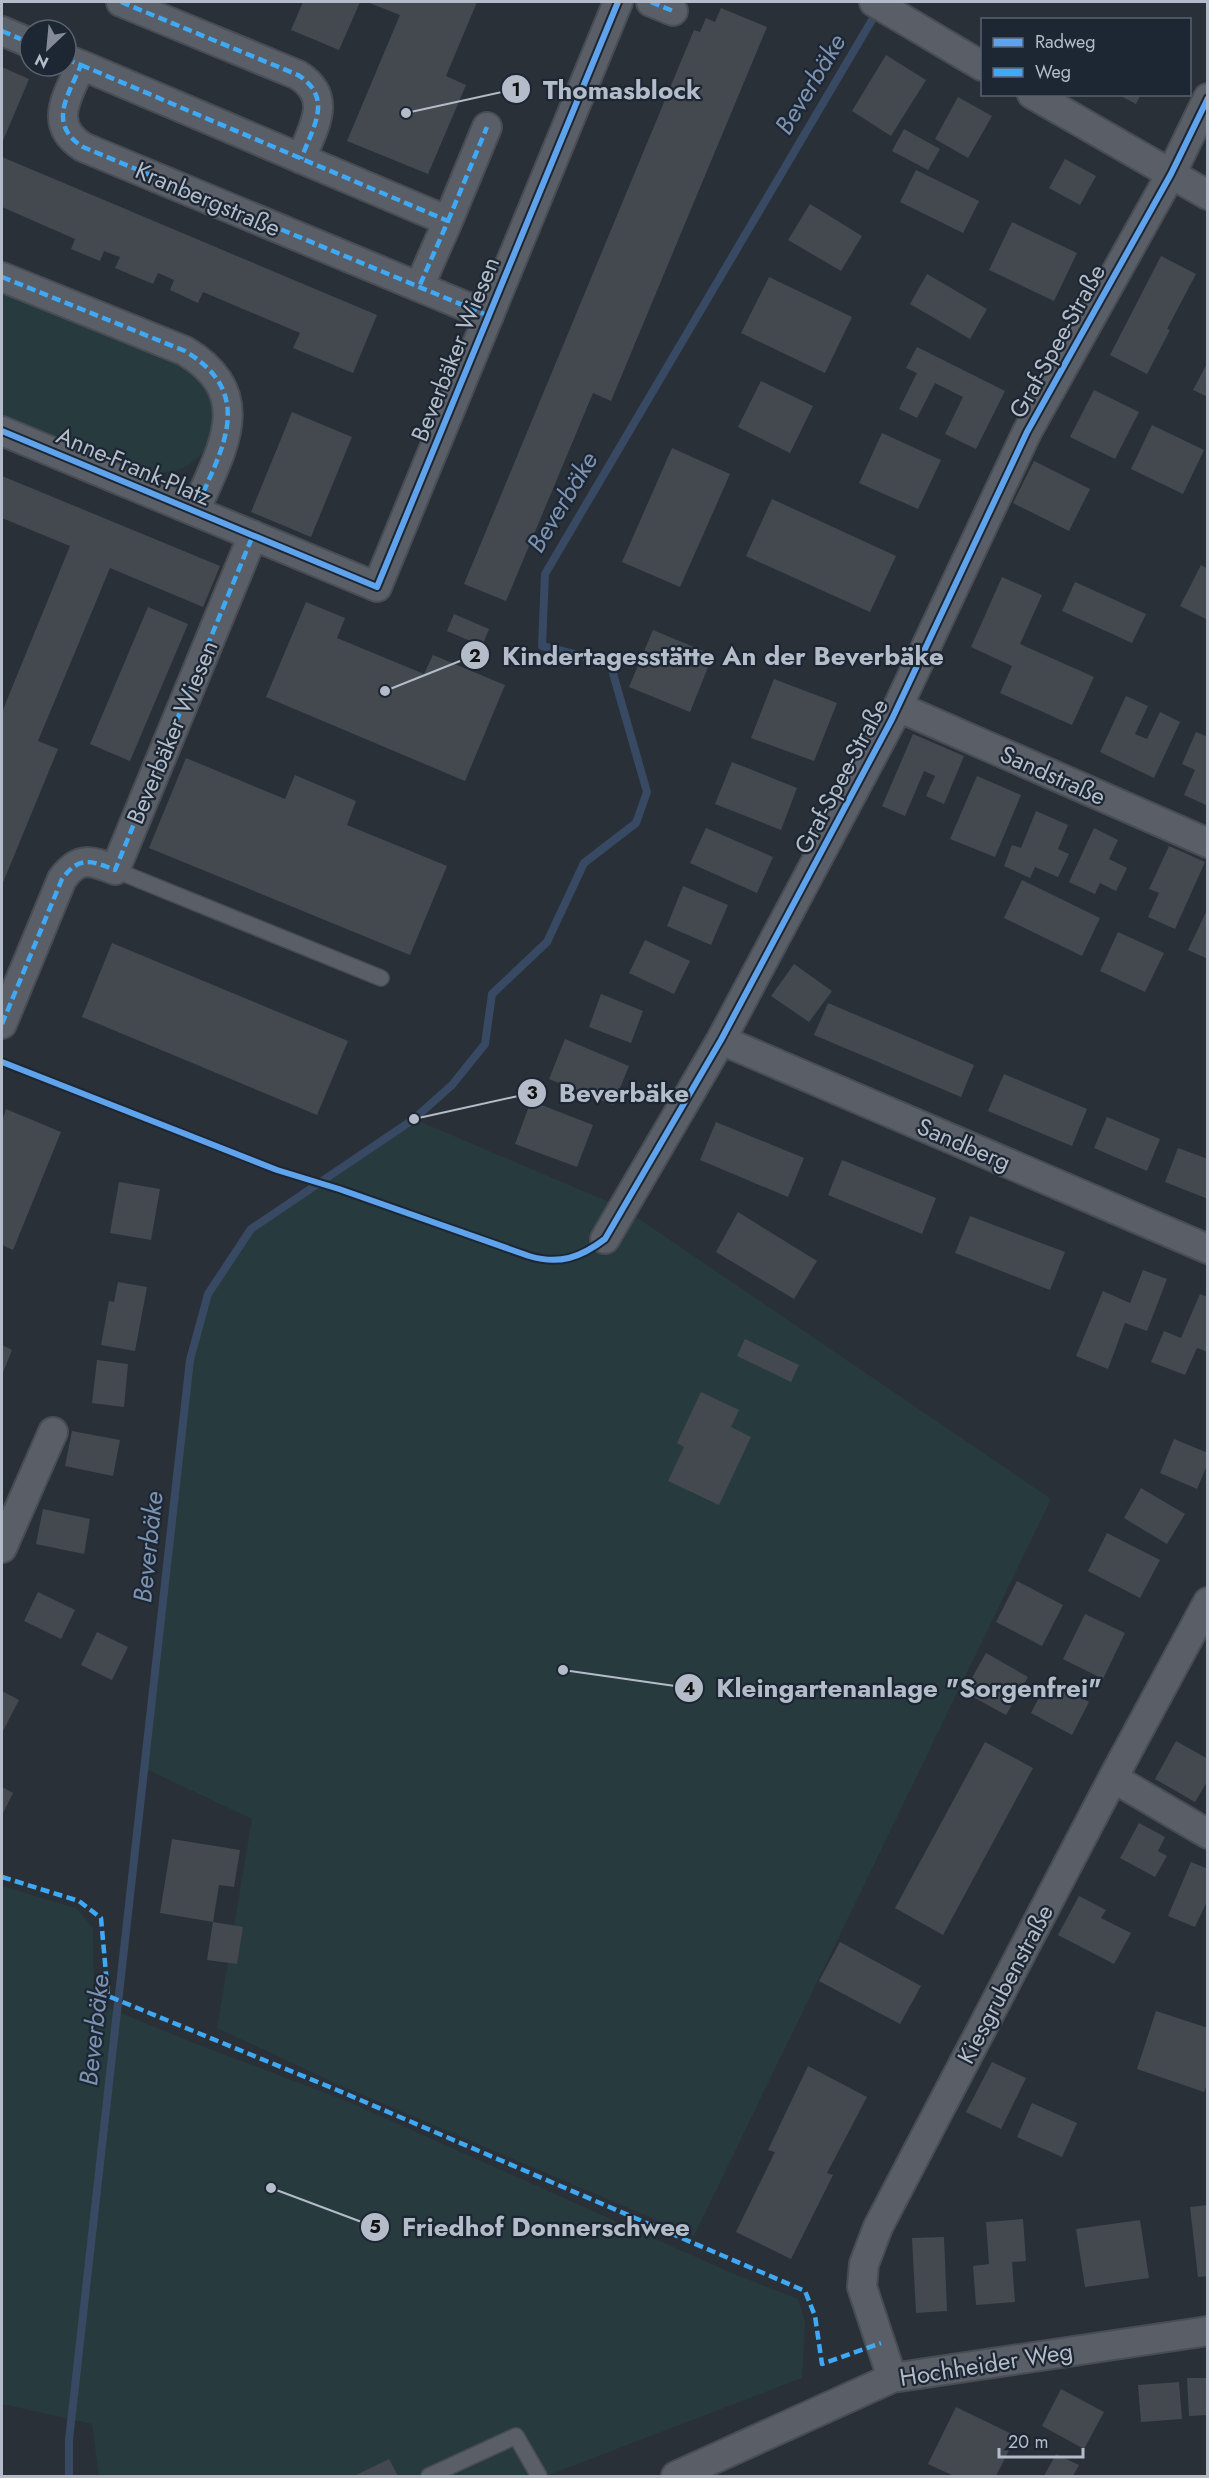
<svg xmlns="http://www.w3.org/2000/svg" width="1209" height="2478" font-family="Jost,sans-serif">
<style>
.green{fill:#273a3e}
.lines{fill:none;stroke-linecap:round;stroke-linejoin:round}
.stream{stroke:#384963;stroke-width:8}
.building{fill:#444950}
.service-casing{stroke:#484c53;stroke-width:18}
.minor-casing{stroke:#484c53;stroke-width:32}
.service{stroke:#5a5e66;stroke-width:15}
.minor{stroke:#5a5e66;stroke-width:28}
.quiet{stroke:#3fa9f5;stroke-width:4.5;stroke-dasharray:9 4.5;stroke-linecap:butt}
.cycleway-casing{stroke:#1d2633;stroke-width:10}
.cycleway{stroke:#60a3ed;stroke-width:6}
.labels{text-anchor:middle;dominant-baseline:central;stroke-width:4.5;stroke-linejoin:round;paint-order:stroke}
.street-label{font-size:24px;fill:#b4bcc9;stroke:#1d2633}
.water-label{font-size:26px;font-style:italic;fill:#7c92b1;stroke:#1d2633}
.leader{fill:none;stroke:#b4bcc9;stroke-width:2}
.callout-dot{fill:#b4bcc9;stroke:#1d2633;stroke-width:2}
.mark-label{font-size:18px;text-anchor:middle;font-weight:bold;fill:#111}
.callout-label{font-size:26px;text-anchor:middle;font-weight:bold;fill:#b4bcc9;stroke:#1d2633;stroke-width:4.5;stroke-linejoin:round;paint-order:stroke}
</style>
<rect width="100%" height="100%" fill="#2a3038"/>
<path class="green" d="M2 290C38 305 75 320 112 335 145 348 181 358 205 384 221 402 216 435 202 453 185 474 160 475 135 470L2 415Z
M414 1119 623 1208 1051 1499 694 2236 337 2084 217 2028 252 1819 146 1769 170 1570 190 1360 206 1301 251 1229Z
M2 1886 76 1908 93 1928 94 2002 194 2043 349 2102 734 2274 798 2299 805 2321 802 2378 546 2476H99L92 2424 2 2404Z"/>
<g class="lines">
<path class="stream" d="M69 2476V2440L190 1360 208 1294 251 1229 414 1119 452 1085 485 1044 492 994 547 942 584 863 636 823 647 792 610 663 542 646 545 574 872 20"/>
</g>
<path class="building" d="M303 2H360L339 50 291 30Z
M367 2H477L446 76 466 85 428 174 347 141 400 15Z
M721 8 767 27 611 401 593 393 506 601 464 584 694 30 700 32 706 18 715 22Z
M886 55 926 80 891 136 852 111Z
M2 67 29 79 2 143Z
M1117 94H1141L1136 104Z
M958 97 992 116 968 158 935 139Z
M904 129 940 149 928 170 892 151Z
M2 157 377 315 353 373 293 348 300 333 203 292 198 303 170 290 174 280 158 273 153 284 115 268 120 257 104 251 100 261 71 249 75 239 2 207Z
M1065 159 1096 176 1080 205 1049 188Z
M916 170 979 201 963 233 900 202Z
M810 204 862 236 841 271 788 240Z
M1012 222 1077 253 1054 301 989 270Z
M1161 256 1196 274 1167 329 1170 330 1147 374 1110 355Z
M927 274 987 309 970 339 910 304Z
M769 277 852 317 825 373 741 333Z
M917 347 1005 391 976 449 945 434 963 397 935 383 917 418 899 409 917 373 906 368Z
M1208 362V397L1193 390Z
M761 381 813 406 790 453 738 427Z
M1094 390 1139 412 1115 459 1070 437Z
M292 412 352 437 311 537 251 512Z
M1152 425 1204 450 1183 494 1131 469Z
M882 433 941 460 918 509 859 483Z
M672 448 730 474 680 587 622 562Z
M1034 461 1090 489 1069 531 1013 503Z
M2 476 220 566 203 607 110 568 38 741 58 749 2 885V712L70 546 2 518Z
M772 499 896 556 870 612 746 556Z
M1201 565 1208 569V620L1180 606Z
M1002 577 1042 595 1020 644 1094 677 1072 725 1000 693 1012 666 971 647Z
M1075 582 1146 614 1132 643 1062 611Z
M306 602 345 618 337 638 424 674 433 655 505 685 465 781 266 697Z
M148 607 188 624 130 761 90 744Z
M454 614 489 629 482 646 447 631Z
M653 630 713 655 690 712 629 687Z
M774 679 837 703 814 761 751 738Z
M1126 696 1148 706 1135 734 1147 739 1160 712 1180 722 1154 778 1100 752Z
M1196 732 1208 737V806L1184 795 1195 770 1182 764Z
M913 734 964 756 944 804 926 796 935 776 924 771 905 816 882 806Z
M186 758 285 799 295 775 356 801 347 825 447 866 410 955 149 848Z
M732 762 797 788 781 830 715 804Z
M977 776 1021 795 995 857 950 839Z
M1036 811 1068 825 1058 849 1069 854 1058 877 1035 867 1030 878 1004 866 1012 845 1021 848Z
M706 828 773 857 757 893 690 863Z
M1094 828 1118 840 1109 859 1127 868 1116 891 1100 883 1095 894 1069 882Z
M1169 846 1205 862 1175 929 1148 917 1159 893 1149 889Z
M1022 880 1100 918 1082 956 1004 918Z
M683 886 728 905 711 945 667 926Z
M1208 908V959L1188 950Z
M1118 932 1164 953 1145 992 1100 971Z
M645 940 690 961 674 994 629 973Z
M112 943 348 1041 317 1115 82 1017Z
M794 964 832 991 809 1022 771 996Z
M601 994 643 1011 631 1043 589 1027Z
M828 1003 974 1065 961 1097 814 1035Z
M565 1039 629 1066 613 1105 549 1079Z
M1004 1074 1087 1109 1072 1146 988 1111Z
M531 1101 593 1125 577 1167 515 1144Z
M6 1109 61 1132 13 1250 2 1245V1121Z
M1107 1117 1160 1139 1147 1171 1094 1148Z
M716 1122 804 1158 788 1197 700 1160Z
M1178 1148 1208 1159V1199L1165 1182Z
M842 1160 936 1198 922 1234 828 1195Z
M119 1182 160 1189 151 1240 110 1233Z
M738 1212 817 1261 794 1299 716 1252Z
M970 1216 1065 1252 1050 1290 955 1253Z
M1143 1270 1167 1279 1147 1331 1125 1323 1108 1369 1076 1356 1103 1291 1130 1303Z
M118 1282 147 1287 135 1351 101 1345 109 1301 114 1302Z
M1200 1294 1208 1297V1352L1197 1348 1185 1375 1151 1362 1164 1331 1181 1338Z
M745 1339 799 1365 791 1382 737 1356Z
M2 1345 12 1350 2 1375Z
M97 1360 128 1364 124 1407 92 1403Z
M701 1392 739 1410 731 1427 751 1437 719 1505 668 1481 684 1447 677 1443Z
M72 1431 120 1440 113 1476 65 1466Z
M1174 1439 1208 1453V1463L1197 1489 1160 1473Z
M1141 1488 1185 1514 1167 1544 1124 1518Z
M43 1509 90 1519 84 1554 36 1544Z
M1107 1533 1160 1560 1140 1598 1088 1571Z
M1017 1581 1063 1605 1042 1646 996 1622Z
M38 1592 75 1610 61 1639 24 1621Z
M1085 1614 1125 1633 1103 1679 1063 1659Z
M97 1632 128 1647 112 1680 81 1665Z
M986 1653 1028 1677 1006 1715 964 1692Z
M1048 1680 1089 1702 1072 1735 1031 1713Z
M2 1691 19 1700 2 1733Z
M1176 1741 1208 1759V1780L1195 1802 1155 1779Z
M985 1742 1033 1768 943 1935 895 1908Z
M2 1787 13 1793 2 1815Z
M1139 1823 1165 1837 1158 1851 1167 1856 1155 1877 1120 1858Z
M172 1839 240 1850 234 1887 219 1885 213 1922 160 1913Z
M1191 1862 1208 1869V1899L1195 1927 1168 1916Z
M1079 1896 1106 1910 1101 1918 1131 1933 1114 1964 1058 1935Z
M213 1922 243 1927 237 1964 207 1960Z
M840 1942 921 1986 900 2024 819 1981Z
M1156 2011 1208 2028V2082L1204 2092 1137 2069Z
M992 2062 1026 2078 1001 2129 966 2112Z
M808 2066 867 2097 827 2173 833 2175 791 2259 736 2232 775 2152 768 2150Z
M1032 2103 1077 2123 1062 2157 1017 2137Z
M1208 2205V2276L1198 2277 1190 2207Z
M1023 2219 1026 2261 1012 2262 1015 2302 976 2305 973 2266 989 2264 986 2222Z
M1140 2220 1149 2278 1085 2287 1076 2229Z
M944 2237 947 2311 916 2313 912 2238Z
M1187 2378H1208V2415L1189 2416Z
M1179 2382 1182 2419 1141 2422 1138 2385Z
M1061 2389 1104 2412 1084 2449 1042 2426Z
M956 2407 1016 2436 996 2476H954L928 2464Z
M1056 2454 1079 2465 1073 2476H1044Z
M389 2459 398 2476H354Z"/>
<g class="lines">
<defs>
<path id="service" d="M115 870 381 978
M429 2476 516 2436 539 2476"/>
<path id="minor" d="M121 2 298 75C334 98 313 127 301 159
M651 2 673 11
M874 2 982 66
M2 31 30 43
M66 59 81 65C68 96 47 124 83 147L489 316
M81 65 448 221 419 287
M1032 94 1208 195
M448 221 487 127
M2 277 185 351C258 395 221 450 195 511
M2 431 377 587 618 2
M898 707 1208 843
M2 1024 62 879C79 856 90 860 115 870L253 535
M721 1040 1208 1249
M605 1239 721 1040 892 719 1027 432 1171 174 1208 98
M2 1548 53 1432
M1113 1778 1208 1834
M892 2378 862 2287 864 2264 878 2227 1113 1778 1208 1602
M676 2476 892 2378 1208 2331"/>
</defs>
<use href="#service" class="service-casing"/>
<use href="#minor" class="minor-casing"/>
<use href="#service" class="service"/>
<use href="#minor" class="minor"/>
<path class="quiet" d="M121 2 298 75C334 98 313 127 301 159
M651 2 673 11
M2 31 30 43
M66 59 81 65C68 96 47 124 83 147L489 316
M81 65 448 221 419 287
M448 221 487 127
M2 277 185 351C258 395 221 450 195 511
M2 1024 62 879C79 856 90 860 115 870L253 535
M2 1877 79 1901 101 1918 108 1996 337 2090 805 2291 815 2316 822 2364 881 2343"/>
<defs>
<path id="cycleway" d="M2 431 377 587 618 2
M2 1062 277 1170 339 1189 529 1256C559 1265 580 1258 605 1239L721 1040 892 719 1027 432 1171 174 1208 98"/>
</defs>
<use href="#cycleway" class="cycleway-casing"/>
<use href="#cycleway" class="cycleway"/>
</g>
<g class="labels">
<g class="street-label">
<text transform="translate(208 199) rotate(23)">Kranbergstraße</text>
<text transform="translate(1057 341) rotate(-61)">Graf-Spee-Straße</text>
<text transform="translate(455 349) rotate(-68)">Beverbäker Wiesen</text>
<text transform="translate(134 466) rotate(23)">Anne-Frank-Platz</text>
<text transform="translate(172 732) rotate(-67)">Beverbäker Wiesen</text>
<text transform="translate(1053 775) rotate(24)">Sandstraße</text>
<text transform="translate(841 776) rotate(-62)">Graf-Spee-Straße</text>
<text transform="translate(964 1144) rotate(23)">Sandberg</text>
<text transform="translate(1005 1984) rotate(-62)">Kiesgrubenstraße</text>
<text transform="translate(986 2364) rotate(-9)">Hochheider Weg</text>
</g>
<g class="water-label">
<text transform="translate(810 84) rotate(-59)">Beverbäke</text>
<text transform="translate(562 502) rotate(-59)">Beverbäke</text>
<text transform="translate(148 1547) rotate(-84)">Beverbäke</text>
<text transform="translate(94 2030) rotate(-84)">Beverbäke</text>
</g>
</g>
<path class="leader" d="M406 113L516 89M385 691L475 655M414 1119L532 1093M563 1670L689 1688M271 2188L375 2227"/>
<g class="callout-dot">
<circle cx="406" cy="113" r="6"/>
<circle cx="385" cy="691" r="6"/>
<circle cx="414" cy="1119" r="6"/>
<circle cx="563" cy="1670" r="6"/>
<circle cx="271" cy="2188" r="6"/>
<circle cx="516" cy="89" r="15"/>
<circle cx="475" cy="655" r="15"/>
<circle cx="532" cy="1093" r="15"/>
<circle cx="689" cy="1688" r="15"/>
<circle cx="375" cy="2227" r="15"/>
</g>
<g class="mark-label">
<text x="516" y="96">1</text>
<text x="475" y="662">2</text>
<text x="532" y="1099">3</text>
<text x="689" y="1695">4</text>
<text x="375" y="2233">5</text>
</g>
<g class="callout-label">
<text x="622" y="99">Thomasblock</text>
<text x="723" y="665">Kindertagesstätte An der Beverbäke</text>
<text x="624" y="1102">Beverbäke</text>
<text x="909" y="1697">Kleingartenanlage "Sorgenfrei"</text>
<text x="546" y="2236">Friedhof Donnerschwee</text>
</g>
<rect width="1209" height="2478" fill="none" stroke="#b4bcc9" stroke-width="6"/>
<rect x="981" y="18" width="210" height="78" fill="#1d2633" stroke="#59626f" stroke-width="1.5"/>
<rect x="993" y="38" width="30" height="9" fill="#60a3ed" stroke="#59626f" stroke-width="1.5"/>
<text x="1035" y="48" font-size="18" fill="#b4bcc9">Radweg</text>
<rect x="993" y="68" width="30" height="9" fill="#3fa9f5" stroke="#59626f" stroke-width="1.5"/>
<text x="1035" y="78" font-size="18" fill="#b4bcc9">Weg</text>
<g transform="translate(48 48) rotate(206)"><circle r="28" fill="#1d2633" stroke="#59626f" stroke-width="1.5"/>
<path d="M0-4.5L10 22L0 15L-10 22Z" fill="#848b96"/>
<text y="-9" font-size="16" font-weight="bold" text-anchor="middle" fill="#b4bcc9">N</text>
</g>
<path d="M999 2448v9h84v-9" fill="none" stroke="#b4bcc9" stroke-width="3"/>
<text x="1008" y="2448" font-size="18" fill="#b4bcc9" stroke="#1d2633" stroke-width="4.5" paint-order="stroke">20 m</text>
</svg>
